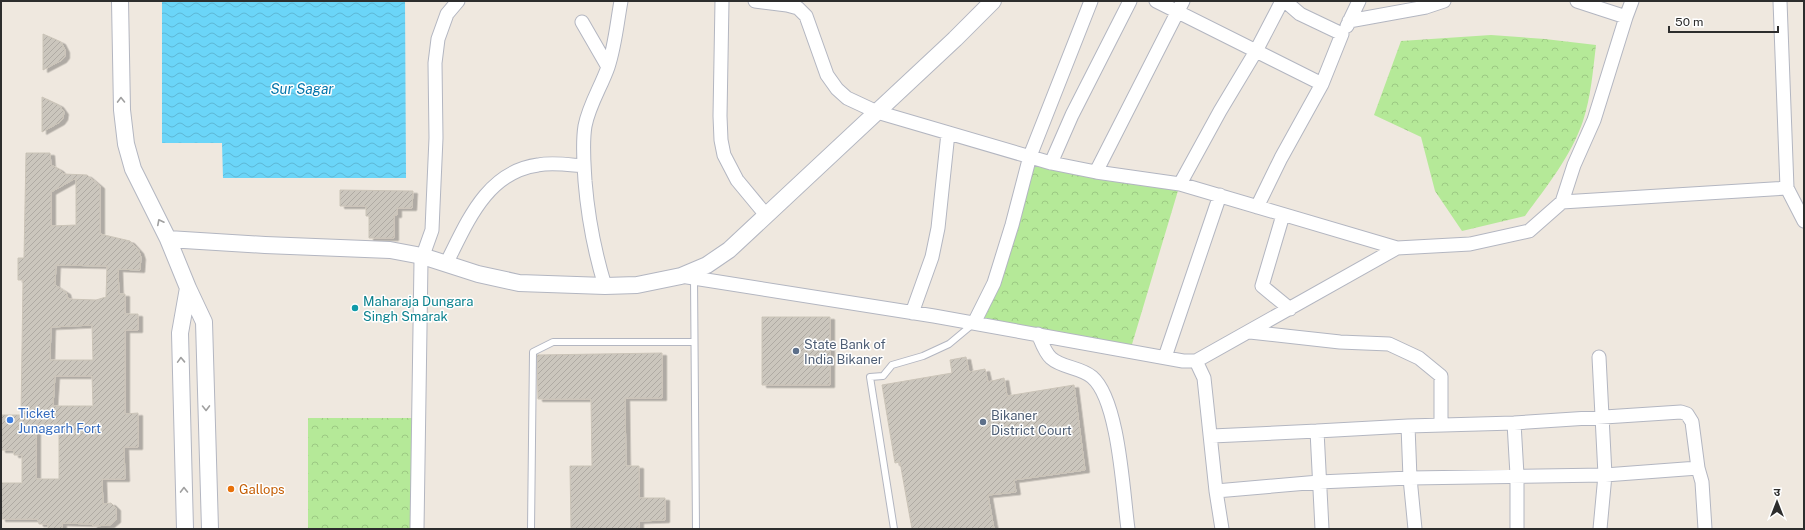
<svg xmlns="http://www.w3.org/2000/svg" width="1805" height="530" font-family="'Public Sans','Noto Sans Devanagari',sans-serif">
<style>
.park{fill:url(#park-crowns)}
.water{fill:url(#water-waves)}
.building{fill:url(#building-hatch);stroke:#cbc4b8;fill-rule:evenodd;filter:url(#shadow)}
.lines{fill:none;stroke-linecap:round;stroke-linejoin:round}
.service-casing{stroke:#b3b6c1;stroke-width:8}
.minor-casing{stroke:#b3b6c1;stroke-width:15}
.tertiary-casing{stroke:#b3b6c1;stroke-width:18}
.service{stroke:#fff;stroke-width:6}
.minor{stroke:#fff;stroke-width:13}
.tertiary{stroke:#fff;stroke-width:16}
.oneway{stroke:#a0a0a0}
.culture-dot{fill:#0f9aa8;stroke:#fff;stroke-width:1.5}
.service-dot{fill:#5c6f8a;stroke:#fff;stroke-width:1.5}
.shop-dot{fill:#3f7fe0;stroke:#fff;stroke-width:1.5}
.food-dot{fill:#e8710a;stroke:#fff;stroke-width:1.5}
.labels{text-anchor:middle;dominant-baseline:central;stroke-width:3;stroke-linejoin:round;paint-order:stroke}
.culture-label{font-size:13px;fill:#0d838f;stroke:#fff;text-anchor:start}
.service-label{font-size:13px;fill:#4e5e75;stroke:#fff;text-anchor:start}
.shop-label{font-size:13px;fill:#366cbe;stroke:#fff;text-anchor:start}
.food-label{font-size:13px;fill:#c56008;stroke:#fff;text-anchor:start}
.water-label{font-size:14px;font-style:italic;fill:#0375ab;stroke:#fff}
</style>
<defs>
<pattern id="park-crowns" width="20" height="18" patternUnits="userSpaceOnUse"><rect width="20" height="18" fill="#b5e998"/><path d="M2 6a3 3 0 1 1 6 0M12 15a3 3 0 1 1 6 0" fill="none" stroke="#9cc883"/></pattern>
<pattern id="water-waves" width="16" height="10" patternUnits="userSpaceOnUse"><rect width="16" height="10" fill="#6bd5f8"/><path d="M0 5q4-4 8 0t8 0" fill="none" stroke="#5db7d5"/></pattern>
<pattern id="building-hatch" width="6" height="6" patternUnits="userSpaceOnUse"><rect width="6" height="6" fill="#cbc6bd"/><path d="M-1 1l2-2M0 6l6-6M5 7l2-2" fill="none" stroke="#afaaa3"/></pattern>
<filter id="shadow"><feDropShadow dx="4.5" dy="2.5" stdDeviation="0" flood-color="#0004"/></filter>
</defs>
<rect width="100%" height="100%" fill="#efe8df"/>
<path class="park" d="M1491 35 1545 39 1596 45C1593 70 1591 97 1583 121 1571 156 1547 186 1525 216L1462 231 1435 191 1421 137 1374 115 1401 41Z
M1030 156 1180 184 1130 351 974 323Z
M308 418H416V529H308Z"/>
<path class="water" d="M162 1H405L406 178H223L222 143H162Z"/>
<path class="building" d="M43 34 61 42 65 50V56L62 60 43 70Z
M42 97 59 105 64 112 63 118 60 122 42 132Z
M26 153H50L51 165 59 169 64 174 87 175 100 186V234L130 241 139 251 141 257 140 270 118 269 119 294H125V314H138V330H125V414L138 413V447H124L125 479H102L103 504 111 503 116 508V520L110 525 93 526V524L62 523V529H48V524H39L38 519H1V483H22V455H14V450H1V415H21L23 280H18V258H24ZM76 178V225L51 226V192ZM56 265 107 266 106 297 96 300 68 299 66 292 55 285ZM92 325 93 360H50L51 327ZM55 376H92L93 406H53ZM36 424H59V479H36Z
M340 190 413 191 412 208H397V215H394V238H369V216H366V206H340Z
M762 317H830V385H762Z
M662 353V398H625L626 466H639V498H665V520L639 521V529H571L570 466H592L591 399H538L537 355Z
M966 357 969 372 985 369 988 382 1004 378 1007 396 1074 385 1085 470 1014 480 1016 492 988 495 994 529H912L900 462 895 463 882 385 952 373 950 360Z"/>
<g class="lines">
<defs>
<path id="service" d="M694 278 696 529
M531 529 533 352 553 342H694
M894 529 870 377 883 376 892 365 923 356 949 344 973 324"/>
<path id="minor" d="M722 1 720 116 721 140 724 155 737 180 766 215
M755 1 787 5 798 8 806 16 827 75 837 89 847 98 877 112 1051 163 1096 172 1180 184 1397 248 1470 244 1529 231 1562 202 1574 165 1594 120 1626 17 1577 1
M1156 1 1322 84
M1780 1 1787 188 1804 221
M1626 17 1632 1
M1349 21 1426 7 1444 1
M582 22 608 67
M1347 26 1359 1
M1051 163 1072 115 1130 1
M1096 172 1183 1
M1180 184 1220 111 1256 51 1282 1
M1562 202 1787 188
M1257 207 1281 158 1322 84 1342 34 1300 14 1285 1
M1283 215 1262 286 1290 309
M446 264C467 223 486 172 538 165 553 162 570 165 584 166
M681 276 934 316 1183 361H1196L1397 248
M605 286C594 250 588 218 585 181 584 163 582 144 585 126 589 105 601 87 608 67 615 46 617 23 621 1
M912 313 932 257 938 228 948 133
M974 323 994 283 1012 225 1030 156 1091 1
M1250 332 1340 342 1389 344 1419 358 1441 376V425
M1038 334C1041 341 1045 353 1051 358 1062 368 1080 367 1092 377 1119 400 1123 493 1128 529
M1165 357 1220 195
M1599 357 1605 475 1600 529
M1196 361 1204 378 1216 491 1222 529
M1514 423 1517 475V529
M1212 436 1317 431
M1216 491 1319 482 1410 478 1605 475 1698 468 1702 482 1705 529
M417 529 421 261 432 230 433 206 436 138 435 63 438 39 447 14 458 1
M1322 529 1317 431 1408 426
M1415 529 1410 478 1408 426 1514 423 1681 412 1687 414 1692 422 1698 468"/>
<path id="tertiary" d="M120 1 122 110 126 144 133 169 168 239 188 288 180 333 185 529
M168 239 265 245 390 250 422 256 478 274 519 283 605 286 637 285 681 276 707 265 729 250 955 39 993 1
M188 288 204 322 210 529"/>
</defs>
<use href="#service" class="service-casing"/>
<use href="#minor" class="minor-casing"/>
<use href="#tertiary" class="tertiary-casing"/>
<use href="#service" class="service"/>
<use href="#minor" class="minor"/>
<use href="#tertiary" class="tertiary"/>
</g>
<defs><path id="oneway-chevron" d="M-2-3.5L2.5 0L-2 3.5" fill="none" stroke-width="1.6" stroke-linecap="round" stroke-linejoin="round"/></defs>
<g class="oneway">
<use href="#oneway-chevron" transform="translate(121 100) rotate(-91)"/>
<use href="#oneway-chevron" transform="translate(160 222) rotate(-117)"/>
<use href="#oneway-chevron" transform="translate(181 360) rotate(-92)"/>
<use href="#oneway-chevron" transform="translate(206 408) rotate(89)"/>
<use href="#oneway-chevron" transform="translate(184 490) rotate(-91)"/>
</g>
<circle class="culture-dot" cx="355" cy="308" r="4"/>
<g class="service-dot">
<circle cx="796" cy="351" r="4"/>
<circle cx="983" cy="422" r="4"/>
</g>
<circle class="shop-dot" cx="10" cy="420" r="4"/>
<circle class="food-dot" cx="231" cy="489" r="4"/>
<g class="labels">
<g class="culture-label">
<text x="363" y="301">Maharaja Dungara<tspan x="363" dy="15">Singh Smarak</tspan></text>
</g>
<g class="service-label">
<text x="804" y="344">State Bank of<tspan x="804" dy="15">India Bikaner</tspan></text>
<text x="991" y="415">Bikaner<tspan x="991" dy="15">District Court</tspan></text>
</g>
<g class="shop-label">
<text x="18" y="413">Ticket<tspan x="18" dy="15">Junagarh Fort</tspan></text>
</g>
<g class="food-label">
<text x="239" y="489">Gallops</text>
</g>
<g class="water-label">
<text x="302" y="89">Sur Sagar</text>
</g>
</g>
<rect width="1805" height="530" fill="none" stroke="#2d2d2d" stroke-width="4"/>
<g transform="translate(1777 502)" stroke="#ffffff" stroke-width="3" paint-order="stroke">
<path d="M0-3L7 15L0 10L-7 15Z" fill="#2d2d2d"/>
<text y="-6" font-size="11" font-weight="bold" text-anchor="middle" fill="#2d2d2d">उ</text>
</g>
<path d="M1669 26v6h109v-6" fill="none" stroke="#2d2d2d" stroke-width="2"/>
<text x="1675" y="26" font-size="12" fill="#2d2d2d" stroke="#ffffff" stroke-width="3" paint-order="stroke">50 m</text>
</svg>
